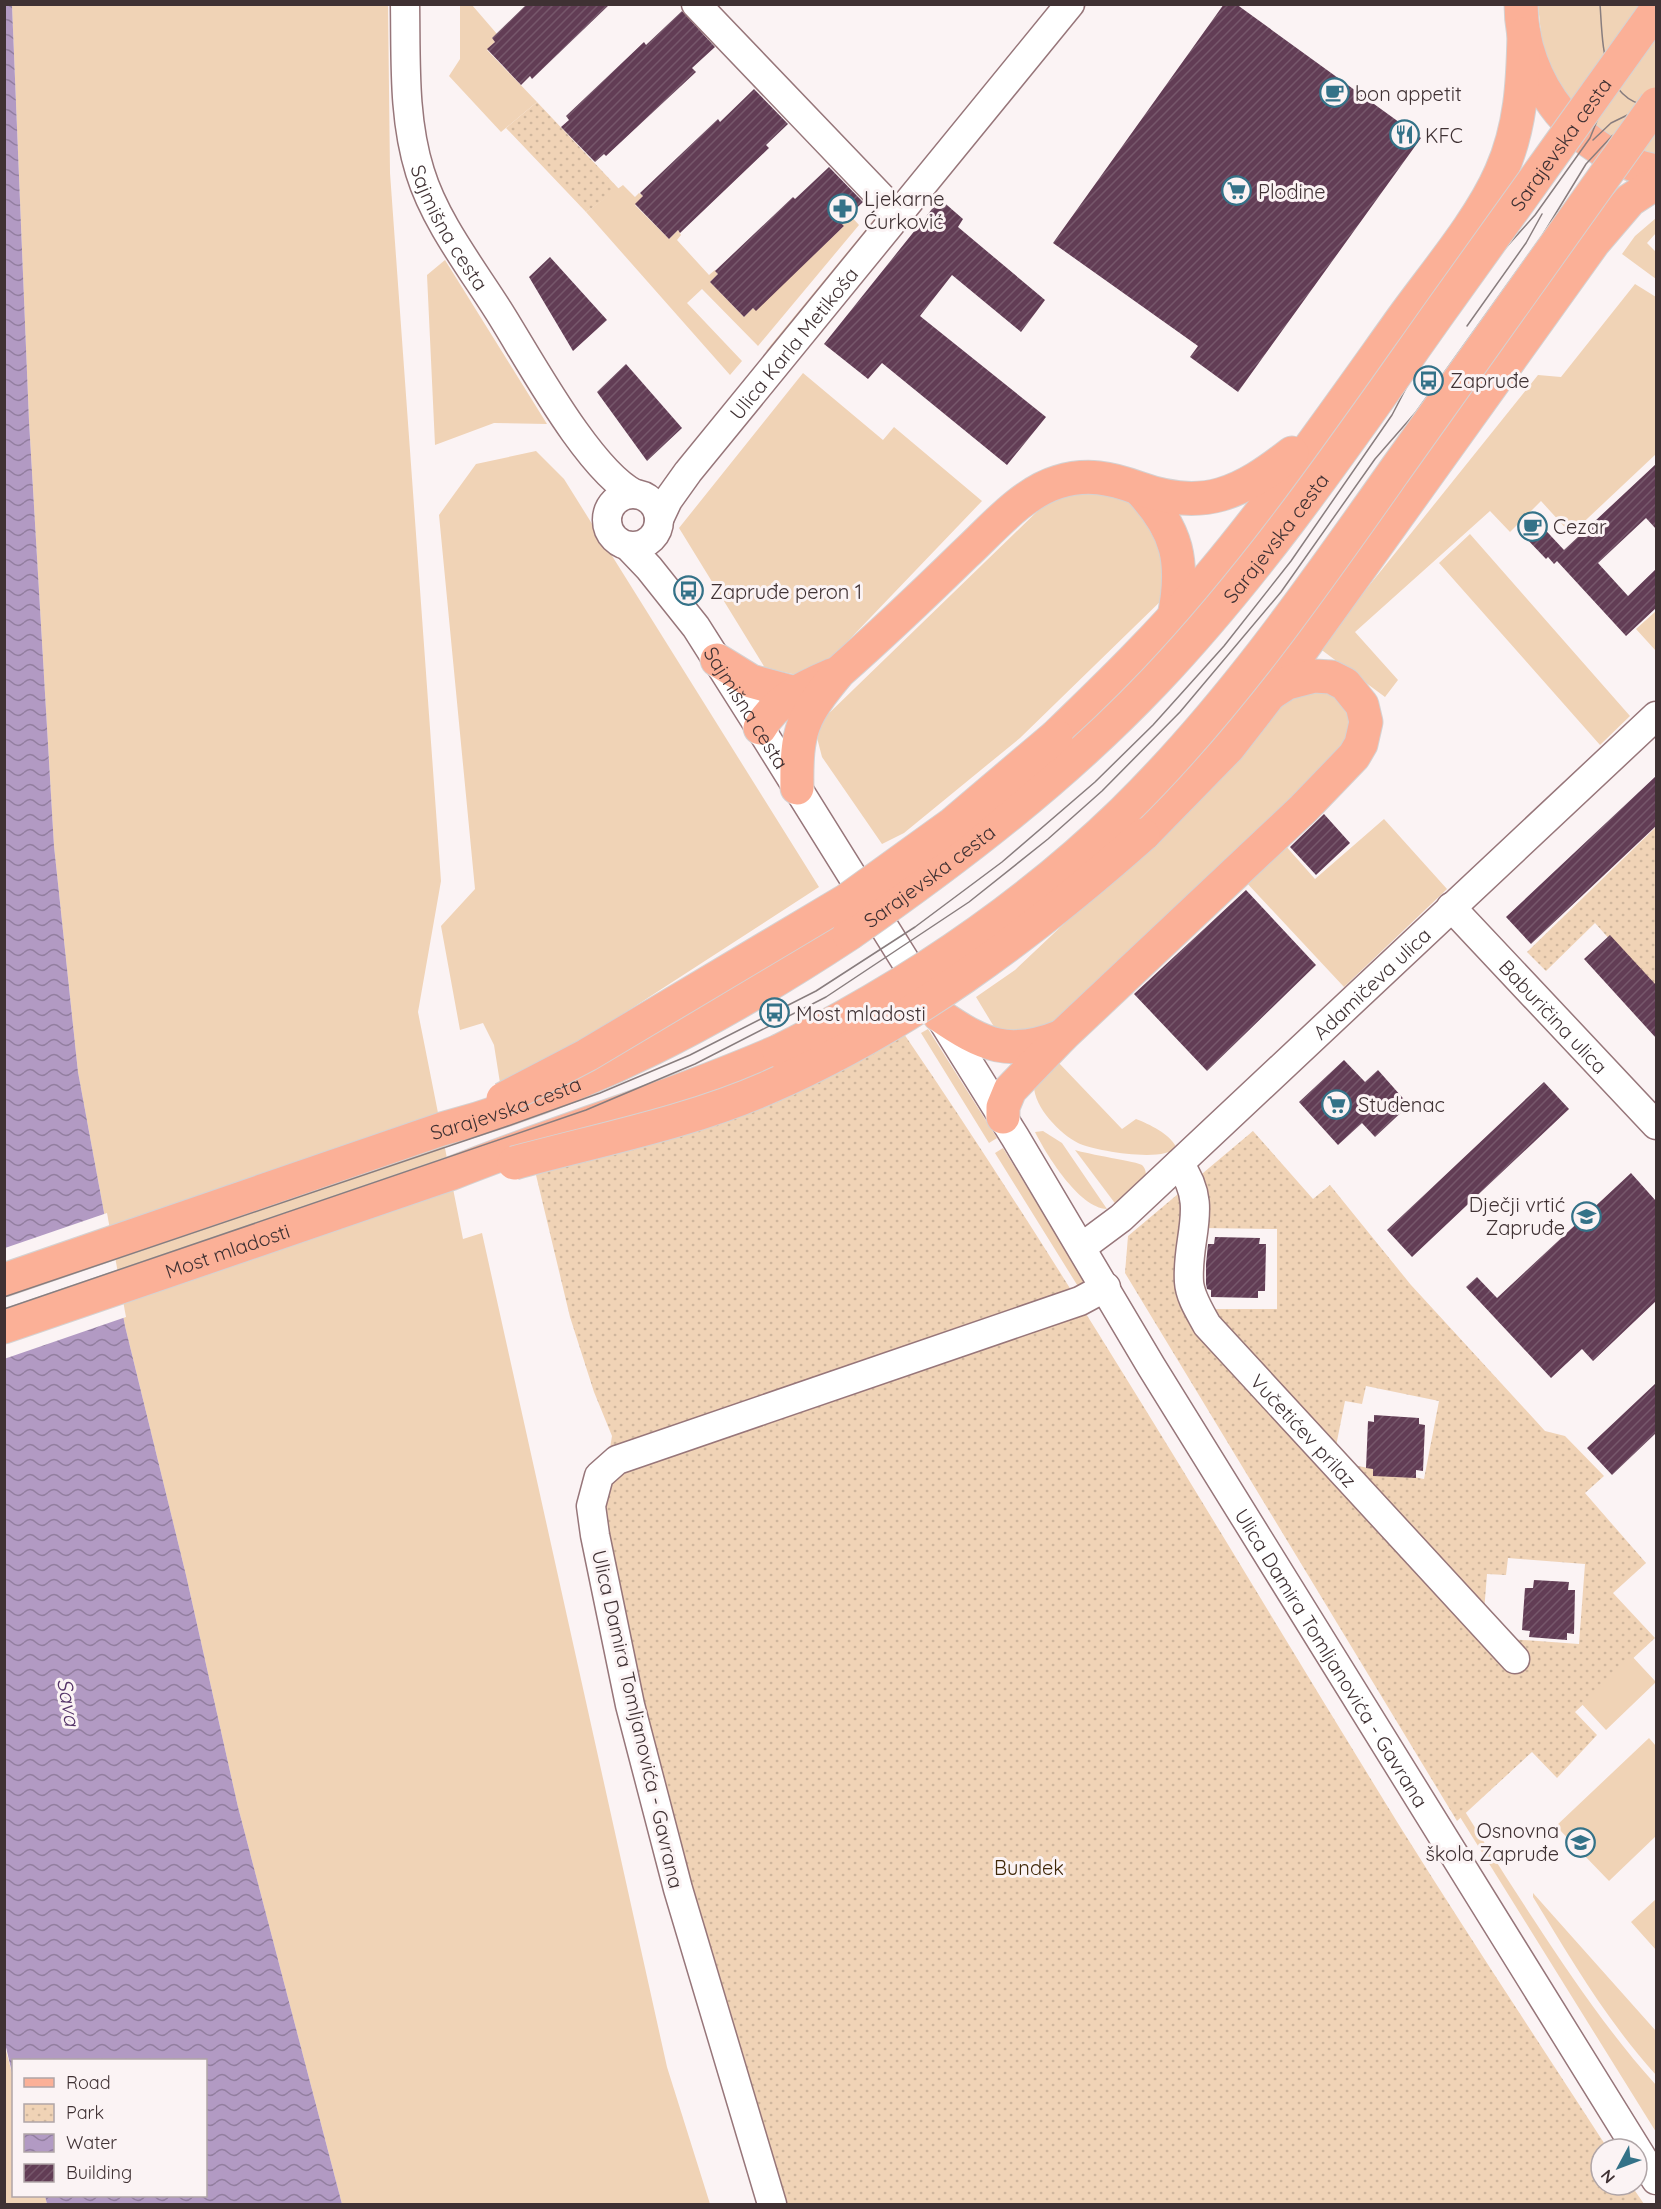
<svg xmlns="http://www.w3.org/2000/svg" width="1661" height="2209" font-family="Quicksand,sans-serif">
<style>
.grass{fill:#f0d3b6}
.park{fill:url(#park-dots);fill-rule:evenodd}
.water{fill:url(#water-waves)}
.pier{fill:#fbf3f4}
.building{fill:url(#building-hatch)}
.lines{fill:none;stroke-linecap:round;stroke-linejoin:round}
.minor-casing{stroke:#97767a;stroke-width:31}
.major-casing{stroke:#d5d2d2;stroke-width:35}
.minor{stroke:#fff;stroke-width:28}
.major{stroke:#fbb097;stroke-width:33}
.tram{stroke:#887d7e;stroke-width:1.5}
.major-bridge-casing{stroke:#d5d2d2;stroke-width:35;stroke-linecap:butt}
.major-bridge{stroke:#fbb097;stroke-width:33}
.labels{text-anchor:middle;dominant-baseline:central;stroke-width:6;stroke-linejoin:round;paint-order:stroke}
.poi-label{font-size:20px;fill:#3f3133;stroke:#fbf3f4;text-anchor:start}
.street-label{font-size:20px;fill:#3f3133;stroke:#fbf3f4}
.park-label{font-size:20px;fill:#3f2708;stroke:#fbf3f4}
.water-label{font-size:21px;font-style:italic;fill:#543368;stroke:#fbf3f4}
</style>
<defs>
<pattern id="park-dots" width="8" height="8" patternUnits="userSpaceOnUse" patternTransform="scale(1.5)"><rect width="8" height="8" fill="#f0d3b6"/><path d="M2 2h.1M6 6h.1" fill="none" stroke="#cfb69d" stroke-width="1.8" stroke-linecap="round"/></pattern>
<pattern id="water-waves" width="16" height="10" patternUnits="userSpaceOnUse" patternTransform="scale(1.5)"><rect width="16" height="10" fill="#b29ac3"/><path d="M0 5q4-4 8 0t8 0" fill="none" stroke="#927e9f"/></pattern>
<pattern id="building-hatch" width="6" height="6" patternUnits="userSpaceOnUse" patternTransform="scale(1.5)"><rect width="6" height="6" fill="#623d55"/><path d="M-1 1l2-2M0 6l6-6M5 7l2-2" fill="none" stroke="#76576b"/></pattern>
</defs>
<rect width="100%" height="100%" fill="#fbf3f4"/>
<path class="grass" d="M12 5H388L390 173 441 881 418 1012 463 1239 482 1233 667 2067 710 2204H342L238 1807 186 1575 125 1326 78 1072 54 846 29 421Z
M460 5H472L497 34 492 38 495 42 487 50 537 102 501 132 449 76 460 59Z
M1538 5H1656V160L1589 127 1545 70Z
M623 185 635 197 639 193 643 196 635 205 669 239 678 230 681 235 677 240 709 275 715 270 718 274 710 282 744 317 753 308 756 310 844 226 841 223 850 215 859 225 758 346 702 289 687 303 742 361 730 375 586 212Z
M876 217V222L773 349 766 351Z
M1656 218V233L1647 243 1656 252V279L1622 254 1635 236Z
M445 260 547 424 494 423 435 445 427 275Z
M1635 284 1656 297V454L1571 534 1541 501 1510 532 1490 511 1355 632 1398 680 1385 697 1319 648 1538 375 1561 377Z
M803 373 883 440 894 427 982 501 826 664 797 675 765 668 679 528Z
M536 451 564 479 819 887 572 1047 500 1083 494 1045 483 1023 460 1030 441 926 475 889 439 515 476 464Z
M1108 487 1141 506 1159 535 1168 594 1020 738 904 833 882 844 822 757 815 730 823 719 1049 500Z
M1470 534 1630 716 1600 745 1439 563Z
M1656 611V651L1636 629Z
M1314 689C1320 690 1329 690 1334 693 1355 705 1350 729 1344 747L1045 1033 999 1035 976 997 1015 970 1228 769 1294 692Z
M1384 819 1447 889 1344 987 1245 881 1284 844 1315 879Z
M928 1029 997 1138 989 1143 921 1033Z
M1058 1062 1122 1129 1136 1119C1149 1124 1170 1134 1176 1147 1166 1163 1094 1151 1078 1143 1060 1134 1034 1107 1034 1086Z
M1043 1131 1062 1143 1107 1209C1079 1208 1046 1154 1035 1132Z
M1003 1148 1084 1280 1079 1288 995 1153Z
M1075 1150C1086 1154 1139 1162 1142 1165 1146 1169 1146 1173 1146 1179L1117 1206Z
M1357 1632C1415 1729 1472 1826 1534 1920 1572 1978 1610 2034 1656 2085V2132L1348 1637Z
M1629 1653 1656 1682 1606 1730 1578 1700Z
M1649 1738 1656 1746V1836L1609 1881 1556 1826Z
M1533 1893 1656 2031V2075C1607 2021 1571 1959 1533 1897Z
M1656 1899V1950L1631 1922Z
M4 2043 13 2077 14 2196H45L47 2204H5Z"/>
<path class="park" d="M537 102 619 189 586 212 506 128Z
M1656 827V991L1595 923 1546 971 1527 952Z
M902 1031C1078 1289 1235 1559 1399 1825 1467 1934 1538 2041 1608 2149H1601V2185H1631L1644 2204H781L682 1882 600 1508 612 1436 594 1392 570 1317 536 1175 643 1138Z
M1253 1131 1313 1199 1330 1185 1411 1285 1545 1431 1565 1436 1604 1476 1585 1493 1646 1563 1613 1593 1655 1638 1575 1712 1597 1735 1557 1778 1532 1752 1457 1821 1125 1273 1128 1236ZM1201 1228 1277 1229V1309H1182V1246ZM1366 1386 1439 1401 1424 1479 1333 1461 1345 1401 1362 1404ZM1508 1558 1585 1564 1579 1644 1482 1637 1487 1574 1506 1575Z"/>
<path class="water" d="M4 5H12L29 421 54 846 78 1072 125 1326 186 1575 238 1807 342 2204H47L45 2196H206V2060H14L13 2077 5 2043Z"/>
<path class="pier" d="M107 1213 126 1317 4 1359 5 1248Z"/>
<path class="building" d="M527 4H610L532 79 530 76 521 85 487 49 495 42 492 38Z
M1224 4H1236L1421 138 1238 392 1190 357 1198 346 1053 243Z
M682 11 715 47 692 68 696 72 606 156 604 154 595 162 561 127 569 120 566 116 644 42 646 45Z
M754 89 788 124 766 145 769 148 680 233 678 230 669 239 635 204 643 196 640 193 718 119 720 122Z
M829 167 863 202 841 223 844 226 756 311 753 308 744 317 710 282 718 274 715 271 793 197 795 199Z
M940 199 963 219 958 227 1045 300 1021 332 952 275 920 316 1046 417 1007 465 882 363 868 379 824 344Z
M550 257 607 320 573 351 529 277Z
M626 364 682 428 647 461 597 392Z
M1656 464V529L1646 518 1598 563 1628 596 1656 569V608L1626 636 1557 561 1554 564 1548 557 1546 559 1522 534 1537 521 1564 550Z
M1656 776V826L1531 944 1506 917Z
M1324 814 1350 843 1316 875 1290 847Z
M1246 890 1316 965 1207 1071 1134 994Z
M1610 935 1656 985V1038L1584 959Z
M1344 1060 1365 1082 1378 1070 1409 1105 1375 1137 1362 1123 1338 1145 1299 1102Z
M1544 1082 1569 1109 1412 1257 1387 1230Z
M1631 1173 1656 1201V1301L1593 1361 1582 1349 1551 1378 1466 1287 1477 1277 1497 1298Z
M1215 1237 1260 1238 1259 1244H1266L1265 1291H1258V1298L1211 1297V1290L1207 1289 1206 1284V1264L1208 1244H1214Z
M1656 1383V1433L1612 1475 1587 1448Z
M1374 1415 1419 1418V1424L1425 1425 1423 1471 1416 1470V1478L1373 1476V1469L1366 1468 1368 1421 1374 1422Z
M1534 1580 1569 1582 1568 1590H1575L1574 1634 1567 1633V1640L1529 1637 1530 1631 1522 1630 1525 1588H1533Z"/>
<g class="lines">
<defs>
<g id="minor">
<path id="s1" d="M405 4C406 60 403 118 420 172 435 221 470 266 498 310 528 357 588 470 635 494"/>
<path d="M696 4 898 215"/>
<circle cx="633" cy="520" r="26"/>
<path id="s2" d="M659 519 668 500 688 472 1070 4"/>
<path id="s3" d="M628 546 649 568 696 627 760 728 1015 1137 1151 1366 1656 2180"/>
<path id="s4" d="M1451 907 1656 1125"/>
<path id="s5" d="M1179 1164C1210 1205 1186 1236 1189 1282 1190 1297 1200 1312 1207 1325L1515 1659"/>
<path id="s6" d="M1082 1247 1121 1218 1656 716"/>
<path d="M772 2204 678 1889 630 1705 595 1535 591 1506 599 1476 617 1460 1080 1301 1106 1287"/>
</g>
<g id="major">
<path d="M1521 4C1521 83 1579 157 1656 171"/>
<path d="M1139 489C1178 530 1185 562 1174 617"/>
<path d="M717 660 751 681 795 693"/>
<path d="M760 728C776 700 804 687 832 675"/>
<path d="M1056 736C1109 685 1162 633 1210 576 1277 496 1337 410 1397 326 1430 279 1479 223 1501 172 1521 127 1523 82 1524 34"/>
<path d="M797 788C796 730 802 716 839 672 882 634 924 594 965 554 992 529 1022 493 1058 482 1087 473 1111 478 1138 488 1204 512 1241 493 1292 453"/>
<path d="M1143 835 1229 747 1270 694 1594 242 1630 200 1656 183"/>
<path d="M939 1015C984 1046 1009 1057 1062 1036"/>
<path d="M1003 1117V1107L1010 1090 1062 1036 1303 809 1354 756 1361 744 1366 722 1362 705 1345 684 1331 677 1314 676 1287 683 1270 694"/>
<path id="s7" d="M4 1280 442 1129C589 1090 723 1017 849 934"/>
<path id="s8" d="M4 1327 450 1174C559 1130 671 1098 779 1051"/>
</g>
</defs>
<use href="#minor" class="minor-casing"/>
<use href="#major" class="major-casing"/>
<use href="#minor" class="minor"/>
<use href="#major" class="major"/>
<path class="tram" d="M1600 4C1603 45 1601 104 1656 107
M1593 140 1611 123 1648 105
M1467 326 1526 243 1542 214
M4 1297 508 1126 600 1093 690 1055 816 991 915 927 1002 862 1095 782 1153 725 1224 646 1291 561 1392 415 1414 373 1493 262 1535 215 1590 138 1601 111 1603 56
M4 1309 586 1110 695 1064 826 997 969 902 1048 839 1102 791 1180 712 1281 592 1375 459 1416 412 1542 236 1586 164 1612 136 1656 114"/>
<defs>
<g id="major-bridge">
<path id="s9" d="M849 934C958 858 1063 778 1155 681 1262 568 1349 440 1439 313 1511 212 1584 111 1656 10"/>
<path d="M779 1051C905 988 1022 910 1123 812 1227 710 1310 591 1393 473 1481 350 1569 227 1656 104"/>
<path d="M503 1099 587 1055 847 900 951 825 1056 736"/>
<path d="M514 1163C598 1140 687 1123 767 1088 907 1027 1029 936 1143 835"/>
</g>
</defs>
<use href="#major-bridge" class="major-bridge-casing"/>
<use href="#major-bridge" class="major-bridge"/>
</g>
<defs>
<symbol id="cafe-ring" viewBox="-11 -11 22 22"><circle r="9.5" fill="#fbf3f4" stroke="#347288" stroke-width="1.5"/><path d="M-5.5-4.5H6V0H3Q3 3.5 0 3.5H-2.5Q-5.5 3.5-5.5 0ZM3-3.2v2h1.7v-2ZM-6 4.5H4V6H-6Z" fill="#347288"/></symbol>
<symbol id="restaurant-ring" viewBox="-11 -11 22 22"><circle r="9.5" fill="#fbf3f4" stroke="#347288" stroke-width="1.5"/><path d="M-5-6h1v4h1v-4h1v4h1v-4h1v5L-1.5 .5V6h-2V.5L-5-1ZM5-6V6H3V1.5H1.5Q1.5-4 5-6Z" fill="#347288"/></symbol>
<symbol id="supermarket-ring" viewBox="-11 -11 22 22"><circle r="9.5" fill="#fbf3f4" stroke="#347288" stroke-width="1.5"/><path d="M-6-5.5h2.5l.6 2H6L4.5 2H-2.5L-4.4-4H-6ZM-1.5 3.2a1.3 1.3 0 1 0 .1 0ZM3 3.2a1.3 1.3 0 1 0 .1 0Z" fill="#347288"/></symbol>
<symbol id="pharmacy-ring" viewBox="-11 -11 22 22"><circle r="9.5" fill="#fbf3f4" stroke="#347288" stroke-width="1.5"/><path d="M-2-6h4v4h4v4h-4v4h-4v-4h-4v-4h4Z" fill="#347288"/></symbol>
<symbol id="bus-ring" viewBox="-11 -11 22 22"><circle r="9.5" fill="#fbf3f4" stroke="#347288" stroke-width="1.5"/><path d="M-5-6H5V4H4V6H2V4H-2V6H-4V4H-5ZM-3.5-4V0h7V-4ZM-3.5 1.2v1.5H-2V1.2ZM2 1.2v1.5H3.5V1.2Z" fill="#347288"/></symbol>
<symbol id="school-ring" viewBox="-11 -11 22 22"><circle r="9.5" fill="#fbf3f4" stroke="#347288" stroke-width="1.5"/><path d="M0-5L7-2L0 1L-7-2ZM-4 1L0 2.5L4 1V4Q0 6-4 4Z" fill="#347288"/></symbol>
</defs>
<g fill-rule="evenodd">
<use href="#cafe-ring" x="1318" y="76" width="33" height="33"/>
<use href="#restaurant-ring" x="1388" y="118" width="33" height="33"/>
<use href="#supermarket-ring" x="1220" y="174" width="33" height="33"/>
<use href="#pharmacy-ring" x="826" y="192" width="33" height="33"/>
<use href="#bus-ring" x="1412" y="364" width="33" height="33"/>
<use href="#cafe-ring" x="1516" y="510" width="33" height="33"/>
<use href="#bus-ring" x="672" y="574" width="33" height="33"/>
<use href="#bus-ring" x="758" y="996" width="33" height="33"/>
<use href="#supermarket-ring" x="1320" y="1088" width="33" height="33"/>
<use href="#school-ring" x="1570" y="1200" width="33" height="33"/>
<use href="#school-ring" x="1564" y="1826" width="33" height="33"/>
</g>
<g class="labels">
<g class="poi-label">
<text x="1355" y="93">bon appetit</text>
<text x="1425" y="135">KFC</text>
<text x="1258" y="191">Plodine</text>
<text x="864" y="198">Ljekarne<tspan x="864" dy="23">Ćurković</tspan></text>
<text x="1450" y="380">Zapruđe</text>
<text x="1553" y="526">Cezar</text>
<text x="710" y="591">Zapruđe peron 1</text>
<text x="796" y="1013">Most mladosti</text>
<text x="1358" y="1104">Studenac</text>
<text x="1565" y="1204" text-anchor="end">Dječji vrtić<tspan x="1565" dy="23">Zapruđe</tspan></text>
<text x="1559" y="1830" text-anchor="end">Osnovna<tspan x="1559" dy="23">škola Zapruđe</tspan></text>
</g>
<g class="street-label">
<text stroke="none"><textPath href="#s9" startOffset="1071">Sarajevska cesta</textPath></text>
<text stroke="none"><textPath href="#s1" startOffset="232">Sajmišna cesta</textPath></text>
<text stroke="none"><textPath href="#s2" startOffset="222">Ulica Karla Metikoša</textPath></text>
<text stroke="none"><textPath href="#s9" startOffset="585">Sarajevska cesta</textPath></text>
<text stroke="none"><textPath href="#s3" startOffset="201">Sajmišna cesta</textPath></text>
<text stroke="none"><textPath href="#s9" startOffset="99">Sarajevska cesta</textPath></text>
<text stroke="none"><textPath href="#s6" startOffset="392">Adamičeva ulica</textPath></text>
<text stroke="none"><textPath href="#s4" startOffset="150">Baburičina ulica</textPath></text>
<text stroke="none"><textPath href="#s7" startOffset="530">Sarajevska cesta</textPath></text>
<text stroke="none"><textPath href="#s8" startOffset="236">Most mladosti</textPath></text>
<text stroke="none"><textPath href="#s5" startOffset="312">Vučetićev prilaz</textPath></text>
<text stroke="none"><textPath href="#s3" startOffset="1317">Ulica Damira Tomljanovića - Gavrana</textPath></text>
<text transform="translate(638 1719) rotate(77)">Ulica Damira Tomljanovića - Gavrana</text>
</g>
<g class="park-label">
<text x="1029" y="1867">Bundek</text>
</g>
<g class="water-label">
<text transform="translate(69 1702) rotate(80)">Sava</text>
</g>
</g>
<rect width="1661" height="2209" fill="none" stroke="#3f3133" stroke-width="12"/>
<rect x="12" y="2059" width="195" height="138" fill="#fbf3f4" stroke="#b0a5a7" stroke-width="1.5"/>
<rect x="24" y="2078" width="30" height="9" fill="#fbb097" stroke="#b0a5a7" stroke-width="1.5"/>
<text x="66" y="2089" font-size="18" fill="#3f3133">Road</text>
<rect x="24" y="2104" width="30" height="18" fill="url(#park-dots)" stroke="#b0a5a7" stroke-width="1.5"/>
<text x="66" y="2119" font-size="18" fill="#3f3133">Park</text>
<rect x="24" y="2134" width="30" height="18" fill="url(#water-waves)" stroke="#b0a5a7" stroke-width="1.5"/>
<text x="66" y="2149" font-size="18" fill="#3f3133">Water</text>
<rect x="24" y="2164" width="30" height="18" fill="url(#building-hatch)" stroke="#b0a5a7" stroke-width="1.5"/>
<text x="66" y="2179" font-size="18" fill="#3f3133">Building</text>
<g transform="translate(1619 2167) rotate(229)"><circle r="28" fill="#fbf3f4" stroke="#b0a5a7" stroke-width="1.5"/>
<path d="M0-4.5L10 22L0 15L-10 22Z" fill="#347288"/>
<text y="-9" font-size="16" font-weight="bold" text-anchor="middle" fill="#3f3133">N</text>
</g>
</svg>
